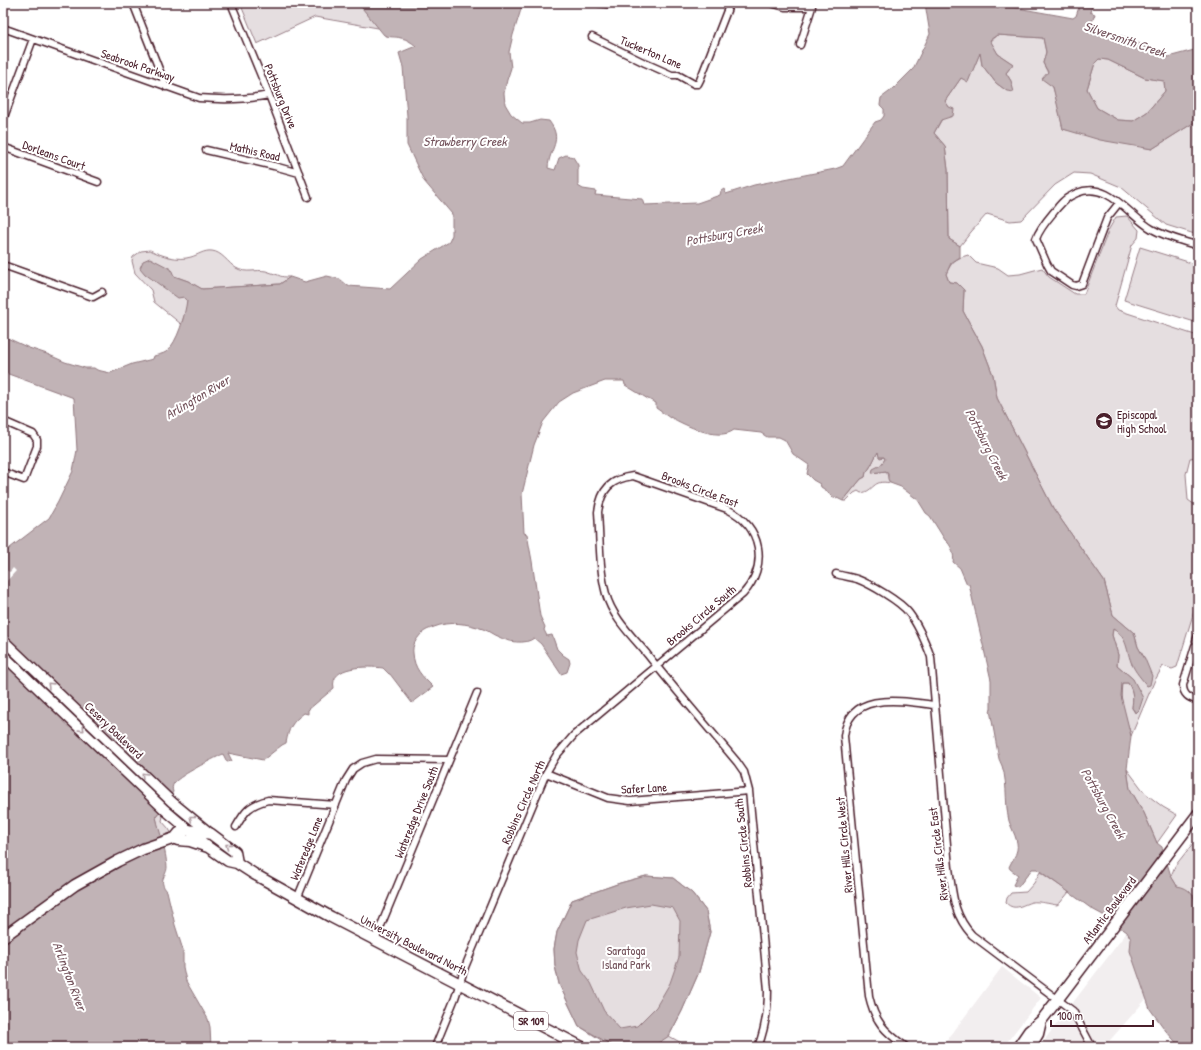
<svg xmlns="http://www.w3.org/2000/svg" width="1201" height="1050" font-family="'Patrick Hand',sans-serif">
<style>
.built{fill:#f2eeef}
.green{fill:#e5dee0;stroke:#987e86}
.water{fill:#c1b3b6;stroke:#91787e;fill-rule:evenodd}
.pier{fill:#fff}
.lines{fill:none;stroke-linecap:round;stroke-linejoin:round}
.minor-casing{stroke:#4a1f2b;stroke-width:9}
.secondary-casing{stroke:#4a1f2b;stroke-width:12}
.primary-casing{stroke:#4a1f2b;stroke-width:13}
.minor{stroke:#fff;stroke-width:6}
.secondary{stroke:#fff;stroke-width:9}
.primary{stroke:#fff;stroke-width:10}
.oneway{stroke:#ae9aa0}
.labels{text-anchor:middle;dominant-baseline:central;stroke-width:4;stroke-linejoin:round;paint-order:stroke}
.shield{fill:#fff;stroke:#80626b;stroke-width:1}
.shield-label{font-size:11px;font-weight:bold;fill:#4a1f2b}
.street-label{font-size:12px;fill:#4a1f2b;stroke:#fff}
.poi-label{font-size:12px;fill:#4a1f2b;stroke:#fff;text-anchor:start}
.park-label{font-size:12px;fill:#714f58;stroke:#fff}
.water-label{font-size:13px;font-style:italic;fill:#74535c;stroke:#fff}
</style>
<rect width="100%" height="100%" fill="#fff"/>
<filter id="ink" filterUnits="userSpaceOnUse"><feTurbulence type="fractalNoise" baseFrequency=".025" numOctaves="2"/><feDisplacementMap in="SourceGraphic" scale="8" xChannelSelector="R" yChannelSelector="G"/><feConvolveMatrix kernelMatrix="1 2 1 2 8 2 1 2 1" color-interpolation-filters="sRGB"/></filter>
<g filter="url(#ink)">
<path class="built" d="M1127 932 1131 939 1130 951 1147 998 1104 1047H1039Z
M1002 967 1041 998 1003 1047H942Z"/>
<path class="green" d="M240 3H386L378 28 315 17 257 44Z
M997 35 1043 38 1046 52 1043 63C1054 83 1058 107 1063 129L1152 149 1198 120V235L1166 225 1121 187 1090 174 1074 173 1055 185 1021 220 1010 221 987 214 971 232 960 246 949 239 948 170 945 146 934 133 949 107 945 101 961 78 968 81 980 53 982 65 996 83 1007 91 1011 81 1006 73 1013 64 998 54 990 41Z
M1099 59 1108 60 1145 78 1164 81 1165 91 1147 112 1133 121 1118 120 1097 108 1087 89 1095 63Z
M1127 216 1139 230 1138 238 1132 245 1115 306 1118 310 1198 336V457L1190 458 1186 474 1188 500 1198 507V598L1177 667 1172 669 1163 666 1154 682 1131 736C1127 720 1118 700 1122 683H1128C1134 692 1133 698 1132 708L1135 713 1133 679 1117 665 1118 655 1112 635 1113 629C1128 638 1128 650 1132 665L1145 659 1138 647 1134 633 1113 615 1104 581 1053 508 997 398 993 375 982 346 963 311 964 290 957 283 949 282 946 274C952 261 955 259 968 255L976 263 998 268 1008 275 1020 274 1042 268 1049 277 1075 294H1084L1109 229 1116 217Z
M1140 247 1198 265V323L1124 300Z
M150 250C162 256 178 261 191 257 198 255 204 250 212 251 222 252 228 263 236 268 246 274 256 269 266 271 270 272 274 274 278 275 281 277 286 277 290 277L280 284 202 289 188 281 174 276 150 259 187 300 186 312 181 324 154 302 151 290 135 273 132 261 133 257 141 251Z
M878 452 880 458 884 457 885 459C881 467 877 466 872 473L886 471C888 475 888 479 890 483 872 479 875 491 861 493L858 491 854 493 846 501H843L861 479 865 477 866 472C871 468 874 458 878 452Z
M1127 769 1145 793 1163 807 1177 815 1157 843 1144 813 1130 789Z
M160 812 163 816 162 821 169 829 178 845H164L160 837 156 817Z
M1198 837V906L1194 896 1177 886 1171 876 1175 866Z
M1040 872 1069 892 1060 903 1057 905C1050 904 1039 901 1032 902 1023 904 1015 912 1006 903L1007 898 1011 893 1026 892 1034 883Z
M646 876 673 878 692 893 706 911 710 932 699 972 682 1011 669 1036 685 1045 684 1047H608L600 1043 601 1040 579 1026 559 984 555 966 554 949 557 932 572 900 620 883Z"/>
<path class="water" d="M358 3H523L513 35 509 52 511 68 507 80 504 93 505 104 511 114 522 123H530L540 120 549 121C564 141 549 148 548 168L555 170 559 158 566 155 573 157 578 165V186L583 189 596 191 595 195 642 199 644 205 697 203 720 195 721 191 724 189 726 194 754 185 835 169 843 166 875 122 881 120 884 116V109L880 105 881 98 893 89 913 69 930 34 925 3H983L1002 9 1006 6 1073 18 1076 16 1079 7 1086 3 1092 6 1090 12 1095 14 1091 25 1092 28 1125 37 1168 57 1198 49V120L1152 149 1100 140 1063 129 1053 87 1042 79 1048 72 1043 63 1046 52 1043 38 997 35 990 40 998 54 1013 64 1006 73 1011 81 1014 92 1007 91 996 83 982 65 980 53 968 82 961 78 945 101 949 107 954 109 953 116 941 120 934 133 945 146 948 170 949 239 960 246V257L951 263 946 274 949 282 957 283 964 290 963 311 982 346 993 375 997 398 1053 508 1104 581 1113 615 1134 633 1138 647 1145 659 1152 676 1150 685 1147 686C1142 679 1135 672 1132 664 1126 651 1128 637 1113 629L1112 635 1118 655 1117 665 1133 679 1143 698 1139 710 1136 713 1132 708C1133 698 1134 692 1128 683H1122L1121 696 1131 736 1127 769 1130 789 1144 813 1157 843 1162 847 1171 876 1177 886C1191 888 1193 896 1198 906V1047H1180L1166 1031 1150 1009 1130 951 1131 939 1127 932 1103 915 1092 909 1037 869H1032L1018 887 1013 885 1018 875 1010 869 1009 867C1011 862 1016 856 1017 850 1019 841 1012 830 1009 821 1004 801 1009 777 999 759L990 710H991V680L969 584H967L966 582 960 568 953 562C955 555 951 544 945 540L930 516 926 513 918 500 901 487 890 483 888 479V474L886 471 872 473 873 469 881 465 885 459 884 457H879L878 452C874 458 871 468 866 472L865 477 861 479 843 501 835 497 833 498 828 493 827 491 821 487 820 484 813 480 807 474 809 465 793 454 785 440 779 437H767L761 433 734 430C718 442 685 425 670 417V418L656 408V403L648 399 625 385 624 381H605L573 393 559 402 543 422 534 445 522 494 524 533 527 534 532 561 540 616 545 627 544 630 547 636 552 635 557 649 563 655 569 659 570 663 567 672 561 674 541 644 534 638C526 645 508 642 499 637 493 635 489 631 483 629 467 623 449 621 434 627 429 629 425 630 421 634 416 640 412 645 413 653 414 669 422 676 433 687L412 703 390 674H389L383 668C368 666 329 665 334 688L308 710V714L304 713C291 723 289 728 286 743L282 745 263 760 228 753 232 761 227 762 223 754C211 760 182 774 174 783 172 786 172 789 173 792L156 817C160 834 166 850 167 867 167 876 157 880 167 891L175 925 183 950V967L186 981 208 1019 210 1027 211 1047H3V556L10 548 49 518 58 502 73 471 77 450 74 398 3 372V336L29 348 47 354 65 362 85 368H94L97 370 110 373 132 364 153 359 154 356C157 355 163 354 166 352 178 342 185 315 187 300L184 297 178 298 145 274 140 268 143 261 150 258 171 269 174 276 188 281 202 289 280 284 290 277 305 282 327 276 340 279 348 286 390 289 422 259 449 242 452 235V214L424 181 407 145V116L403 67 399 53 416 46C411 42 407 39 401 38 394 36 390 38 384 35ZM1099 59 1108 60 1145 78 1164 81 1165 91 1147 112 1133 121 1118 120 1097 108 1087 89 1095 63Z
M646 876 673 878 692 893 706 911 710 932 699 972 682 1011 669 1036 652 1047H615L579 1026 559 984 555 966 554 949 557 932 572 900 620 883ZM651 904 673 908 680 921 679 957 670 983 656 1007 637 1026 620 1029 604 1011 591 983 582 971 577 952 579 940 587 920 626 908Z"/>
<path class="pier" d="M13 568 16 571 3 585V578L5 576 3 569 10 572Z"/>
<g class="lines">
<defs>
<path id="minor" d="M133 3 166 87
M231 3 269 95 308 197
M599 3 607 4 613 3
M771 3 785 7H812L800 45
M3 28 199 98C223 100 245 100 269 95
M592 37 645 63 672 75H678L694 84H698L700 80 730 3
M3 120 33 39
M3 147 98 182
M206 150 274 166 299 173
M1119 203 1107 218 1082 284 1076 286 1072 285 1051 271 1047 264 1036 239C1040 227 1050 217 1058 207 1065 199 1068 197 1077 193 1108 180 1129 216 1152 229 1166 237 1183 241 1198 246
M3 265 93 297 102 292
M3 421 33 434 37 440V446L24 480 3 472
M836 574C843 576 850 577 857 579 870 584 900 601 909 613 919 626 925 641 931 657L949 868C953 895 953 914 972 935L1073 1011 1092 1047
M1196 641 1198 635
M1195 646 1183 685C1183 695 1189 698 1198 701
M546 773 608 798 630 801 749 791
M236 827C245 811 249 805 268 800L336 805
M297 899 346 780 353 769 362 763 376 759 449 760
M375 940 477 693
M435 1047 455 998 465 967 546 773 556 756 574 735 743 594C769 565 762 526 727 509L633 476C611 479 601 489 598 512 600 539 599 568 606 594 612 617 632 636 647 654 676 691 707 726 737 762L744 772 749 791 768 990C768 1010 765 1029 758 1047
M906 1047C884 1031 875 1022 869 996L844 736C849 690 902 701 935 705"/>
<path id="secondary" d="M3 640 172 802 211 834
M3 655 165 810 206 845"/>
<path id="primary" d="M175 838 178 840 190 841 208 847 228 861 237 863 254 874 331 917 582 1047
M3 937 75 885 118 861 143 849 175 838 179 833 188 830 211 834 235 852 237 863
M1018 1047 1029 1031 1041 1021 1058 999 1198 814
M1030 1047 1038 1034 1041 1021"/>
</defs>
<use href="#minor" class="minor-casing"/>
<use href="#secondary" class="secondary-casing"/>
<use href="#primary" class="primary-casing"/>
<use href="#minor" class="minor"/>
<use href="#secondary" class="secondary"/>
<use href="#primary" class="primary"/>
</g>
<defs><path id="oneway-chevron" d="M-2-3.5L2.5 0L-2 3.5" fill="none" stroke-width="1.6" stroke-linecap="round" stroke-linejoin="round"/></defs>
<g class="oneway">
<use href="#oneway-chevron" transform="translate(50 685) rotate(-136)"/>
<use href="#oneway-chevron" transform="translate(82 729) rotate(44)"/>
<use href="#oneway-chevron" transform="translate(144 775) rotate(-135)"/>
<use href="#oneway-chevron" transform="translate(192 818) rotate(-141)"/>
<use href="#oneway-chevron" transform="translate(228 846) rotate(-144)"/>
</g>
</g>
<defs>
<symbol id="school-disc" viewBox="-11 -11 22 22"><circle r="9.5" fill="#4a1f2b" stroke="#fff"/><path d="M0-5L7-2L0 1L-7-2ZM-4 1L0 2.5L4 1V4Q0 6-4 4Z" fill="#fff"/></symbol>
</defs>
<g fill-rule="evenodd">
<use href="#school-disc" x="1094" y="411" width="20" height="20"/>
</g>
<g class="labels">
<rect class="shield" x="514" y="1012" width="34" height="18" rx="3"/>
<g class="shield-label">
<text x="531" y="1021">SR 109</text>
</g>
<g class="street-label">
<text transform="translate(651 52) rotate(23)">Tuckerton Lane</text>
<text transform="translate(138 65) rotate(19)">Seabrook Parkway</text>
<text transform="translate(281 96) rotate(68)">Pottsburg Drive</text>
<text transform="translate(255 151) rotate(13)">Mathis Road</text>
<text transform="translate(54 155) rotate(20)">Dorleans Court</text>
<text transform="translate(700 489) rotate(21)">Brooks Circle East</text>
<text transform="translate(701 615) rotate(-40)">Brooks Circle South</text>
<text transform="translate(114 730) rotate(44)">Cesery Boulevard</text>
<text transform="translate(644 788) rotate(-3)">Safer Lane</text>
<text transform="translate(523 802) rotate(-66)">Robbins Circle North</text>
<text transform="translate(416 812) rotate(-68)">Wateredge Drive South</text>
<text transform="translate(743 843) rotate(-96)">Robbins Circle South</text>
<text transform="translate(844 845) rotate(-95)">River Hills Circle West</text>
<text transform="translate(306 848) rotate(-68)">Wateredge Lane</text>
<text transform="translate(938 854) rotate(-97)">River Hills Circle East</text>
<text transform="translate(1109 910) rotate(-53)">Atlantic Boulevard</text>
<text transform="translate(414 945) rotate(27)">University Boulevard North</text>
</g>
<g class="poi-label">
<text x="1117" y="414">Episcopal<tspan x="1117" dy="14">High School</tspan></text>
</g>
<g class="park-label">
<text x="626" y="950">Saratoga<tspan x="626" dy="14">Island Park</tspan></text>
</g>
<g class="water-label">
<text transform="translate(1125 39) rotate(19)">Silversmith Creek</text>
<text x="465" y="141">Strawberry Creek</text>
<text transform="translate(724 234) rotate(-10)">Pottsburg Creek</text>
<text transform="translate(197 397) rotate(-31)">Arlington River</text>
<text transform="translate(987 444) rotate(63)">Pottsburg Creek</text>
<text transform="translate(1104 803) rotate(61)">Pottsburg Creek</text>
<text transform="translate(70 976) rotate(69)">Arlington River</text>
</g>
</g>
<rect width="1201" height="1050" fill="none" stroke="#fff" stroke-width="16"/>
<rect x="8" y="8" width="1185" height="1034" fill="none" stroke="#4a1f2b" stroke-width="1.5" filter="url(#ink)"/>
<path d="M1051 1020v6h102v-6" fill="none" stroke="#4a1f2b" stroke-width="2"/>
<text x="1057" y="1020" font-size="12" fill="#4a1f2b" stroke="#ffffff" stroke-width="3" paint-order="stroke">100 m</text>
</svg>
